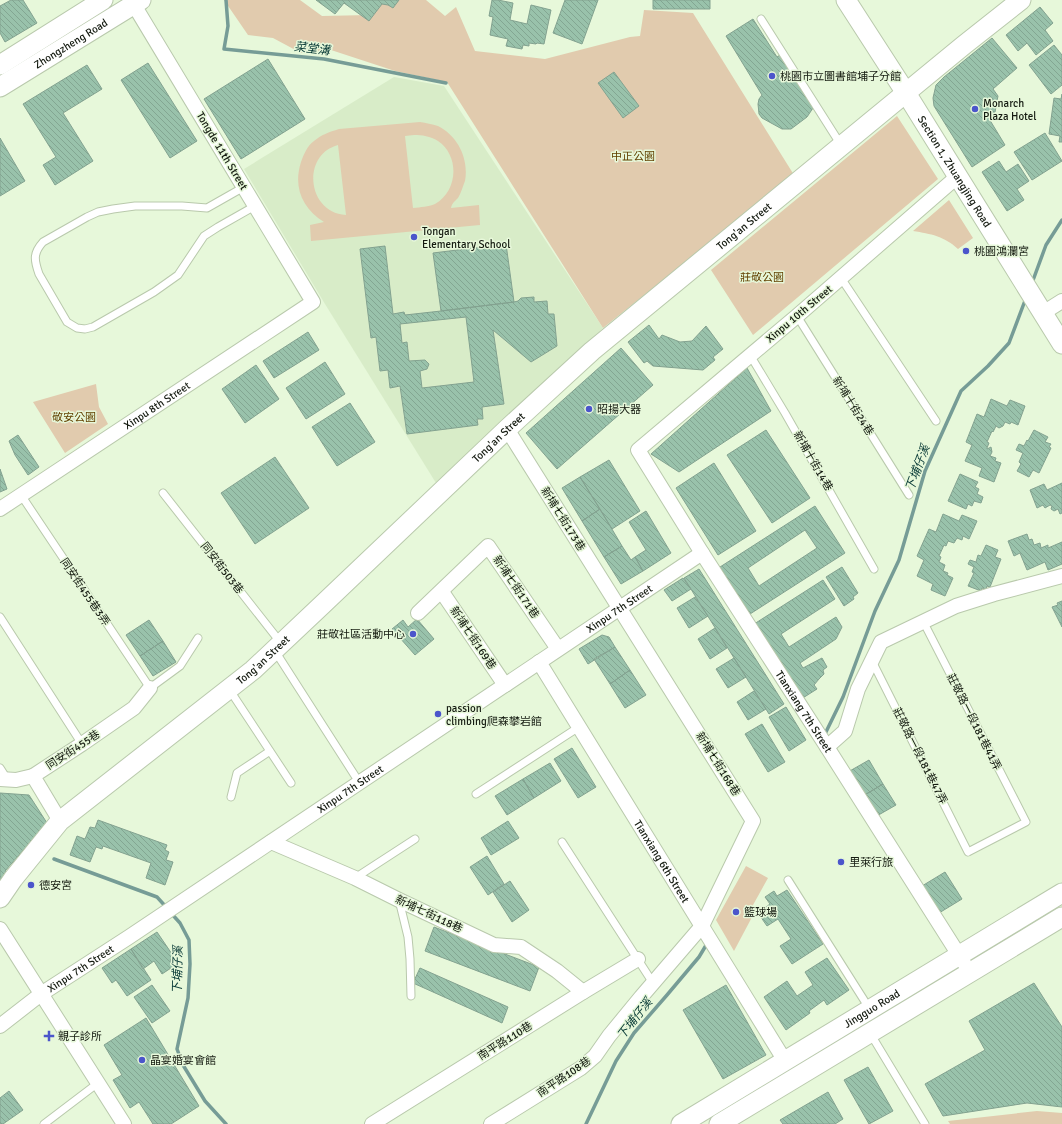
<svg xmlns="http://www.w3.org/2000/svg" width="1062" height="1124" font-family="Signika,'Noto Sans TC',sans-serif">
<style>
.built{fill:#d8ecc8}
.green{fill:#e1cbae;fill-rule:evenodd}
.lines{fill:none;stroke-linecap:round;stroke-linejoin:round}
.stream{stroke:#769c96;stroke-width:3.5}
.building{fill:url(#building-back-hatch);stroke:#83a290;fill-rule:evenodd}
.lane-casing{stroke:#b9c9ac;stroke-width:9}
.street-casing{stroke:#b9c9ac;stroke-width:16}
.secondary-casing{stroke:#b9c9ac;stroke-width:21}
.lane{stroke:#fff;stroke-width:7}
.street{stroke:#fff;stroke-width:14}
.secondary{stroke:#fff;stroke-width:19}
.poi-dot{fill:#4b55cb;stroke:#e7f8da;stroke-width:1.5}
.labels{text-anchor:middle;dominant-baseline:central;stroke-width:3;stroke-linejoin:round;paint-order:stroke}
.street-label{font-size:11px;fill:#141a10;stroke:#e7f8da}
.poi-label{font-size:11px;fill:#141a10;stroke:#e7f8da;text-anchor:start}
.park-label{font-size:11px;fill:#624001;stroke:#e7f8da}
.water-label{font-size:12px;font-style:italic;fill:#063835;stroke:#e7f8da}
</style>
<defs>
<pattern id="building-back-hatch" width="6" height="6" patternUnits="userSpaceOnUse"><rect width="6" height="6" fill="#99c2ab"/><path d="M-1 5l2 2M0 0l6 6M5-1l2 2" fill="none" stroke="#83a692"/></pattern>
</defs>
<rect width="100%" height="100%" fill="#e7f8da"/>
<path class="built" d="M394 77 444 86 603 328 436 483 325 304 244 169Z"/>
<path class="green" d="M224 0H300L322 16 369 15 385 0H426L445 16 456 7 475 51 545 59 630 37 640 36 644 10 693 13 794 175 603 328 447 82 395 71 331 50 301 53 273 38 248 35Z
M897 116 938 179 753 335 711 270Z
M420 122C426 123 432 124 438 126 458 136 469 159 465 181 463 186 461 193 458 198 455 201 452 203 451 208L479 205 480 225 311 241 310 225 324 222C302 208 293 187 301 162 304 154 307 146 314 141 321 135 329 132 339 129ZM414 135C422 135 430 136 438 141 460 156 458 191 435 204 428 207 421 207 413 208L405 136ZM338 145 346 215C307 213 301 155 338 145Z
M949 200 973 238 958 249C944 236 931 234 913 231Z
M96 384 99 407 108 424 65 453 33 402Z
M746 866 768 878 753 905 751 919 734 951 716 920Z
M1037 1111 1062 1113V1124H950L948 1121Z"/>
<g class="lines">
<path class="stream" d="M226 0 228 26 224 49 324 59 446 83
M1032 283 1046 245 1062 220
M824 736 843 697 875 611 899 560 925 471 961 391 988 366 1009 343 1026 298
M54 859 157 897 167 908
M171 913 180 923 189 940 190 964 188 998 177 1049 183 1065 205 1101 226 1124
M586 1124 616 1061 634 1033 667 995 699 957 708 942"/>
</g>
<path class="building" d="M11 0H23L37 23 5 42 0 33V6Z
M316 0H399L393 8 388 5 382 4 369 21 344 3 335 14Z
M492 0H498L513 3 510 20 527 24 531 5 551 10 544 44 537 43 536 44 529 43V46L523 45 522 49 506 46 508 39 490 35 493 17 489 16Z
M565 0H598L582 44 553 33Z
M653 0H710V9H653Z
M1040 7 1053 23 1045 30 1053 41 1036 55 1027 43 1018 51 1006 35Z
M753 19 777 57 780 55 813 108 807 117 791 129H782L762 118 759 114 758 104 759 99 762 95 726 36Z
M992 38 1017 68 993 89 998 96 995 112 988 117 1005 145 972 167 934 106 933 98 936 85 944 77Z
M1054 45 1062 55V85L1051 94 1029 65Z
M268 59 305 119 241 159 204 99Z
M148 63 197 141 170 158 121 80Z
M87 65 102 89 63 113 93 161 55 185 43 165 56 157 23 104Z
M614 72 639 106 623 118 598 83Z
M1062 94V142H1059L1060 136 1049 134 1054 98 1061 99Z
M1045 133 1062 161 1032 180 1014 152Z
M0 138 25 181 0 196Z
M999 161 1006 172 1018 164 1029 181 1017 189 1024 200 1007 211 982 172Z
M506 244 514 302 441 311 433 253Z
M385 246 393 314 404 312 405 315 441 311 514 302 518 301 521 298 534 297V302L547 301 548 314H554L557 346 531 362 493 330 504 404 482 407 483 419H477L478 425 407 434 400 386 390 388 388 370 380 371 376 337 371 338 360 249ZM466 317 474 382 422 388 420 371 427 369 429 364 425 360 409 361 407 342 402 343 400 324Z
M649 325 659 339 662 335 680 342 692 341 706 326 723 349 713 357 715 360 703 370 653 366 647 361 644 363 628 342Z
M308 332 319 350 274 378 263 361Z
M621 348 653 385 557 469 526 433Z
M325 362 345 394 306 419 286 388Z
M256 365 279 399 245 423 222 389Z
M747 368 771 411 679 472 651 454Z
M991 399 1007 406 1010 400 1025 406 1018 425 1011 422 1010 424 1005 422 1003 426 999 428 996 426 993 432 992 431 987 442 989 443 987 448V449L991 447 992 452 990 456 996 458 995 461 1001 463 994 482 979 476 982 468 965 461 972 445 966 442 977 414 984 417Z
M350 403 375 442 337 466 312 427Z
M766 430 810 498 772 523 727 455Z
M1034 430 1048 437 1045 442 1051 444 1049 447 1051 448 1039 473 1033 470 1029 477 1017 471 1021 464 1019 462 1023 453 1016 450 1019 444 1024 446 1027 440 1028 441Z
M18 435 39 467 28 475 15 455 9 441Z
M275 457 309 508 255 544 221 493Z
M609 460 640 511 612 529 580 477Z
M714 463 756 531 718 555 676 488Z
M0 469 7 489 0 492Z
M960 474 978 482 975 487 979 489 977 494 983 497 981 503 974 501 972 506 968 504 966 509 948 501Z
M580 477 600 509 582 521 562 488Z
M1062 483V513L1060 514 1058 509 1054 511 1051 509 1052 506 1050 505 1045 508 1043 505 1037 508 1030 490 1044 484 1047 490Z
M815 506 845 553 750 614 720 567ZM805 530 817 548 759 586 748 568Z
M600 509 622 546 604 557 582 521Z
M646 511 671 553 643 571 635 557 646 550 629 522Z
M943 514 959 521 962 515 977 521 969 539 963 536 962 540 957 538 954 543 948 541 946 546 944 545 939 556 941 557 939 562 945 565 943 571 948 573 947 575 953 578 945 596 931 590 933 584 917 576 924 560 917 556 929 529 936 532Z
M1027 534 1029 540 1032 539 1034 545 1040 543 1041 548 1048 545V548L1062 542V564L1048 570 1045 562 1027 570 1020 553 1014 556 1008 541Z
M986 545 998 550 995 557 1001 559 990 587 987 586 986 589 982 588 981 591 968 586 974 573 972 572 974 567 968 564 970 560 976 562 978 555 981 556Z
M622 546 631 560 635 557 643 571 621 584 604 557Z
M842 567 858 593 853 597 854 599 844 606 826 577Z
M699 569 784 704 769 714 684 578Z
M683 578 691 589 672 601 664 590Z
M823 580 835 599 781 634 789 647 836 617 842 627 836 639 800 663 803 668 822 658 827 667 823 670 824 674 819 679 814 685 817 689 798 701 751 626Z
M695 597 708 616 689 628 677 608Z
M1062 601V627L1052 607 1058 605 1057 603Z
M417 619 434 639 415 655 392 629 403 620 408 627Z
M149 620 163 641 140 656 126 635Z
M715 628 727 648 710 659 698 639Z
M602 635 609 637 615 647 588 664 579 649Z
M163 641 176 662 153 676 140 656Z
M615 647 630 670 610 684 594 659Z
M734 658 746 677 728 688 716 669Z
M630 670 646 695 625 708 610 684Z
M754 691 766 709 748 720 737 702Z
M786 707 806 740 789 751 769 717Z
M762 724 785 762 768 772 745 734Z
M572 748 596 787 578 798 554 759Z
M869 760 883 784 863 796 848 772Z
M550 763 561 781 534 798 523 779Z
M523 779 534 798 507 815 495 796Z
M883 784 896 805 875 817 863 796Z
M0 793 29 795 47 823 5 871 9 877 0 883Z
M98 820 167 845 165 850 169 852 166 860 173 862 165 885 146 878 151 863 103 846 102 849 96 847 90 862 70 855 77 836 85 839 90 827 95 828Z
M508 821 519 838 491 855 481 838Z
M487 856 504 884 488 895 470 867Z
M945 872 962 899 939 913 922 886Z
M510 881 529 910 512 922 493 892Z
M787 890 823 944 792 964 780 946 791 939 778 919 767 926 758 913 770 904 765 897 774 891 777 896Z
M434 927 539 967 530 991 425 951Z
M157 932 174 957 170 960 174 966 162 974 154 961 143 969 131 949Z
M131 949 151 980 127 996 116 980 112 983 102 968Z
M827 958 849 990 827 1005 824 1000 809 1011 810 1013 786 1030 764 997 787 981 797 996 813 985 805 972Z
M420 968 508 1007 502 1023 413 983Z
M1034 983 1062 1027V1107L1027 1103 943 1116 925 1084 985 1050 969 1021Z
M152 985 170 1011 152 1023 134 997Z
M726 985 766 1055 723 1079 683 1010Z
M146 1018 199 1106 171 1124H153L139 1102 130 1108 113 1080 122 1075 104 1045Z
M868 1067 893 1111 869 1124 844 1080Z
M9 1091 23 1110 3 1124H0V1098Z
M828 1092 843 1119 835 1124H783L780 1120Z"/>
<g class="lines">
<defs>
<path id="lane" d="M761 19 841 145
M244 187 207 208 182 206H135L113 209 98 212 87 217 43 242C33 253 34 260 39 274L67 322 77 328 85 329 93 327 154 292 178 275 204 236 218 227 255 206
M841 278 936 421
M797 316 909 495
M750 355 785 413 874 569
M163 493 281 643
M21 495 150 688 180 666 198 638
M0 617 82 744
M275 651 359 782
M872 661 968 852 1026 822 923 621
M229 689 291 783
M0 768 7 779
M476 794 579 727
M231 797 237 773 270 751
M562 842 653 983
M355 878 415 839
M788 880 869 1008
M399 900 408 937 410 959 411 996
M870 1033 925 1124
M44 1124 98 1083"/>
<g id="street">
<path id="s1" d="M958 176 797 316 638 450 702 553 827 747 964 963"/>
<path d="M1043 313 1062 301"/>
<path id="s2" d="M0 509 313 302 131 0"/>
<path d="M442 592 505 685"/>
<path d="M418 613 488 546 558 649"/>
<path id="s3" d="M539 662 785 1061"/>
<path d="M827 747 845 731 858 689 881 642 956 606 994 594 1062 576"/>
<path d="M0 779 16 780 33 776"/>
<path d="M60 821 33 776 82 744 134 708 150 688"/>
<path d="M271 842 355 878 399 900 494 945 521 947 557 971 583 992"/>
<path d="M0 929 124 1124"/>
<path id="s4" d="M0 1026 41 994 129 937 702 553"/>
<path d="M372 1124 583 992 638 959"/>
<path d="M491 1124 581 1068 595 1056 609 1036 641 997 702 926 753 821 507 429"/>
</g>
<g id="secondary">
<path id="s5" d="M846 0 906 93 1062 344"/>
<path d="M0 65 103 0"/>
<path id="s6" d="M0 87 141 0"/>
<path id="s7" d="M0 898 13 879 60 821 253 670 322 605 507 429 592 351 964 45 1021 0"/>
<path id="s8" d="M681 1124 1062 893"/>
<path d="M719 1124 1062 917"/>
</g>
</defs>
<use href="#lane" class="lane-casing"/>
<use href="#street" class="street-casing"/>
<use href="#secondary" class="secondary-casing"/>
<use href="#lane" class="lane"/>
<use href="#street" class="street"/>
<use href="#secondary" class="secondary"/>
</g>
<g class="poi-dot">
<circle cx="772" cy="76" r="4"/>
<circle cx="975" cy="109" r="4"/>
<circle cx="414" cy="237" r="4"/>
<circle cx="966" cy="251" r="4"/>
<circle cx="589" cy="409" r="4"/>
<circle cx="413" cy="634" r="4"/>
<circle cx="438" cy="714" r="4"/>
<circle cx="841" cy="862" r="4"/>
<circle cx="31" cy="885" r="4"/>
<circle cx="736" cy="912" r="4"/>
<path d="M47 1030h4v4h4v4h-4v4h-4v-4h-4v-4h4z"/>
<circle cx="142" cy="1060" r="4"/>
</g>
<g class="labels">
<g class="street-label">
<text stroke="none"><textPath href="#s6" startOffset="83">Zhongzheng Road</textPath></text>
<text transform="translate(222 151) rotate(59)">Tongde 11th Street</text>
<text stroke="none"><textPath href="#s5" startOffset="203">Section 1, Zhuangjing Road</textPath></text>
<text stroke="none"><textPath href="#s7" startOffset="1005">Tong'an Street</textPath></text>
<text transform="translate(799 314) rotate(-40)">Xinpu 10th Street</text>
<text stroke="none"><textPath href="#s2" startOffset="188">Xinpu 8th Street</textPath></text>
<text transform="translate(853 406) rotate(58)">新埔十街24巷</text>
<text stroke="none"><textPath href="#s7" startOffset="681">Tong'an Street</textPath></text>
<text transform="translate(813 461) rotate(60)">新埔十街14巷</text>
<text transform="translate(563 519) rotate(58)">新埔七街173巷</text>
<text transform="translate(222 568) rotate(52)">同安街503巷</text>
<text transform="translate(516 587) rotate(56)">新埔七街171巷</text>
<text transform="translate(85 592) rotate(56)">同安街455巷3弄</text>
<text stroke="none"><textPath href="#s4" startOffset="747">Xinpu 7th Street</textPath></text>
<text transform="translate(473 638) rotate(56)">新埔七街169巷</text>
<text stroke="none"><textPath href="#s7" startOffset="357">Tong'an Street</textPath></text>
<text stroke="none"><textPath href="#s1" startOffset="731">Tianxiang 7th Street</textPath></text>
<text transform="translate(974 722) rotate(63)">莊敬路一段181巷41弄</text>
<text transform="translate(73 750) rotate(-33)">同安街455巷</text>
<text transform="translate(920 756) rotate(63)">莊敬路一段181巷47弄</text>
<text transform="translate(718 764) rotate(58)">新埔七街168巷</text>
<text stroke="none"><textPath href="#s4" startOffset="423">Xinpu 7th Street</textPath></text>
<text stroke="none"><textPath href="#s3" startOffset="234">Tianxiang 6th Street</textPath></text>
<text transform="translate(429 914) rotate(25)">新埔七街118巷</text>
<text stroke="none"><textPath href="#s4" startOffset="99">Xinpu 7th Street</textPath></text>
<text stroke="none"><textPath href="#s8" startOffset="223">Jingguo Road</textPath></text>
<text transform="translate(505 1041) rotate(-32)">南平路110巷</text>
<text transform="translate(564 1077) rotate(-34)">南平路108巷</text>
</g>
<g class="poi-label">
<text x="780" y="76">桃園市立圖書館埔子分館</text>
<text x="983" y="103">Monarch<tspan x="983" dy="13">Plaza Hotel</tspan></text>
<text x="422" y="231">Tongan<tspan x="422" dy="13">Elementary School</tspan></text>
<text x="974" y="251">桃園鴻瀾宮</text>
<text x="597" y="409">昭揚大器</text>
<text x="405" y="634" text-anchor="end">莊敬社區活動中心</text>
<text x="446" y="708">passion<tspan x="446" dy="13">climbing爬森攀岩館</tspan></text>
<text x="849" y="862">里萊行旅</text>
<text x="39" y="885">德安宮</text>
<text x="744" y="912">籃球場</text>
<text x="58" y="1036">親子診所</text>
<text x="150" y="1060">晶宴婚宴會館</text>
</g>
<g class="park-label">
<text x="633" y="156">中正公園</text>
<text x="762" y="277">莊敬公園</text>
<text x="74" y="417">敬安公園</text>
</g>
<g class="water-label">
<text transform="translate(312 49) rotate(7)">菜堂溝</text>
<text transform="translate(918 468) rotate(-70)">下埔仔溪</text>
<text transform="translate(178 970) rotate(-89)">下埔仔溪</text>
<text transform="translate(635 1019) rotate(-52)">下埔仔溪</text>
</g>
</g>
</svg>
